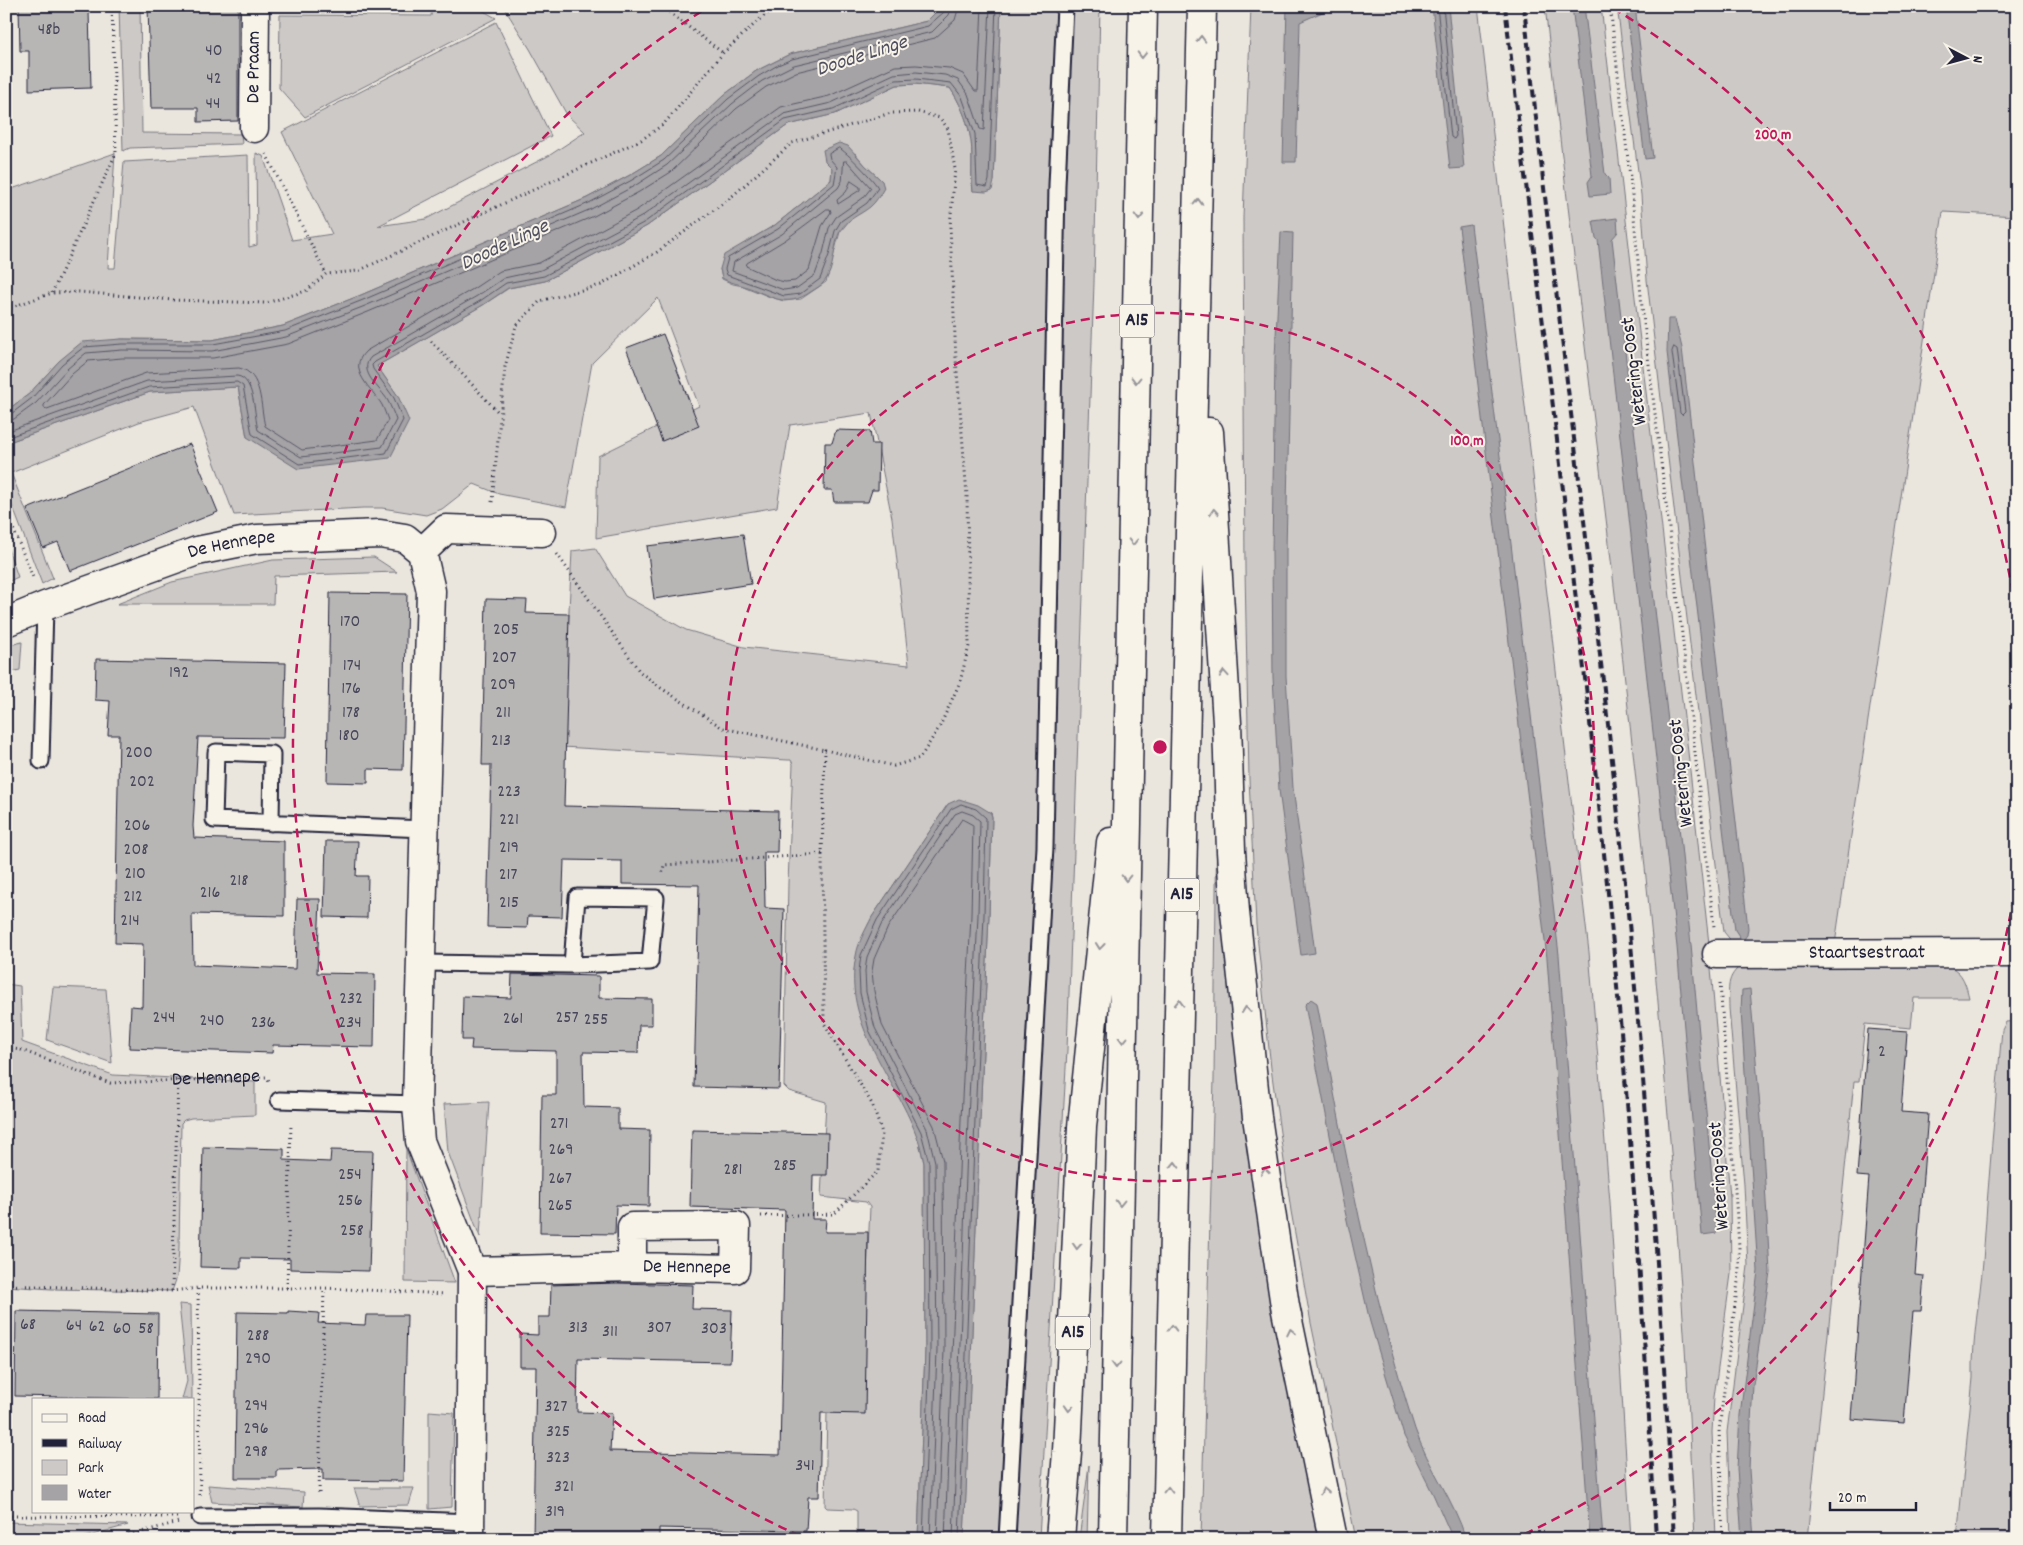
<svg xmlns="http://www.w3.org/2000/svg" width="2023" height="1545" font-family="Dekko,sans-serif">
<style>
.green{fill:#cdc9c6;stroke:#787680;fill-rule:evenodd}
.water{fill:#a6a3a6;stroke:#716f7b}
.lines{fill:none;stroke-linecap:round;stroke-linejoin:round}
.shore{stroke:#575666;stroke-width:1}
.building{fill:#b8b6b5;stroke:#22223b}
.lane-casing{stroke:#22223b;stroke-width:19}
.street-casing{stroke:#22223b;stroke-width:31}
.highway-casing{stroke:#22223b;stroke-width:31}
.path{stroke:#22223b;stroke-width:3;stroke-dasharray:1 4;stroke-linecap:butt}
.lane{stroke:#f7f3e8;stroke-width:15}
.street{stroke:#f7f3e8;stroke-width:28}
.highway{stroke:#f7f3e8;stroke-width:28}
.rail{stroke:#22223b;stroke-width:4;stroke-dasharray:8 4;stroke-linecap:butt}
.oneway{stroke:#97959a}
.ring{fill:none;stroke:#c2185b;stroke-width:2.5;stroke-dasharray:9 6}
.labels{text-anchor:middle;dominant-baseline:central;stroke-width:4;stroke-linejoin:round;paint-order:stroke}
.number-label{font-size:18px;fill:#48475a}
.shield{fill:#f7f3e8;stroke:#62616f;stroke-width:1}
.shield-label{font-size:19px;font-weight:bold;fill:#22223b}
.street-label{font-size:20px;fill:#22223b;stroke:#f7f3e8}
.water-label{font-size:21px;font-style:italic;fill:#504f60;stroke:#f7f3e8}
.centre{fill:#c2185b;stroke:#f7f3e8;stroke-width:2.5}
.ring-label{font-size:15px;text-anchor:middle;font-weight:bold;fill:#c2185b;stroke:#f7f3e8;stroke-width:4;stroke-linejoin:round;paint-order:stroke}
</style>
<rect width="100%" height="100%" fill="#eae6de"/>
<filter id="ink" filterUnits="userSpaceOnUse"><feTurbulence type="fractalNoise" baseFrequency=".02" numOctaves="2"/><feDisplacementMap in="SourceGraphic" scale="10" xChannelSelector="R" yChannelSelector="G"/><feConvolveMatrix kernelMatrix="1 2 1 2 8 2 1 2 1" color-interpolation-filters="sRGB"/></filter>
<g filter="url(#ink)">
<path class="green" d="M119 6H140L142 133 241 134 242 144 130 148 123 151Z
M432 6H475L496 18 305 117 279 88 280 15 431 16Z
M503 6H942L927 21 790 54 756 71 724 95 661 156 630 175 587 198 361 295 283 326 212 340 121 339 59 361 29 394 6 411V191L115 153 108 268H115L124 162 248 155 249 247 257 245 256 153 263 156 292 240 332 234 282 132 496 22 551 136 378 226 426 219 550 155 585 132 567 115 530 49Z
M1001 6H1100L1094 283 1067 1050 1039 1539H964L980 1120 989 915 992 817 991 813 948 804 872 917C863 935 856 951 854 971L917 1134 924 1163 925 1350 918 1539H857V1511L853 1509 827 1508 825 1506 827 1411 861 1404 870 1207 866 1202 821 1197 826 1102 789 1091 784 1086 788 883 793 764 791 760H788L562 747 572 551 595 548 625 596 686 630 744 647 909 665 892 518 871 413 790 425 777 507 596 538 598 456 699 406 658 298 592 363 566 507 499 494 474 484 442 509 426 515 382 508H363L234 515 194 407 139 422 11 473 53 578 42 584 6 489V443L150 392 238 387 247 437 398 396 377 366 483 305 509 288 545 281 647 226 788 125 835 114 897 85 915 84 950 88C959 101 967 119 970 135 974 153 970 172 973 191L994 181ZM855 153 865 165 882 181 840 232 826 282 801 299 784 301 770 297 743 286 733 284 722 279 720 269 751 239 775 225 831 180 832 168Z
M1251 6H1478L1589 952 1610 1202 1631 1539H1356L1311 1323 1291 1211 1271 1068 1256 925 1249 779 1245 570 1243 218Z
M1545 6H1601L1687 743 1709 944 1730 1197 1731 1274 1714 1397 1712 1432 1716 1539H1695C1684 1276 1661 1013 1633 752 1606 503 1572 255 1545 6Z
M1617 6H2017V216L1943 212 1835 944 1733 943 1724 932 1647 280 1641 195Z
M6 543 18 577 7 582 6 581Z
M374 557 397 572 274 576 273 604H117L172 582 273 560Z
M22 642 20 670 6 673V646Z
M1217 802 1328 1539H1201L1214 1079Z
M1743 964 1950 967C1963 972 1966 985 1969 998H1914L1911 1028 1865 1024 1859 1081H1854L1807 1539H1731L1727 1432 1748 1266 1744 1185 1729 1008C1729 988 1725 977 1743 964Z
M6 984 20 986 22 1042 113 1075 255 1082V1115L191 1118 184 1120 181 1123 179 1248 177 1277 172 1291 51 1289 6 1286Z
M53 987 106 989 112 1063 47 1040Z
M2017 1021V1539H1957L1973 1378C1972 1338 1980 1300 1983 1261 1988 1183 1995 1107 2002 1030L2006 1022Z
M489 1102 480 1236V1237L448 1152 444 1104Z
M406 1149 455 1283 405 1282Z
M179 1304 191 1305 192 1399H182L187 1381Z
M429 1411 454 1413 452 1507 429 1509Z
M1089 1465 1087 1539H1079Z
M208 1485 304 1492 303 1507 212 1502Z
M354 1488H414L409 1505 360 1506Z
M6 1522 128 1525 78 1539H6Z"/>
<path class="water" d="M942 6H1001L994 181 992 190 986 192 973 191C970 173 974 153 970 135 967 119 959 101 950 88L915 84 897 85 835 114 788 125 647 226 545 281 508 288 483 305 377 366 398 396 409 421 390 458 298 469 247 437 238 387 150 392 6 443V411L29 394 59 361 82 342 121 339 212 340 283 326 361 295 587 198 630 175 661 156 724 95 756 71 790 54 927 21Z
M1287 6H1336L1300 22 1296 162H1283Z
M1432 6H1448L1464 168 1450 169Z
M1572 6H1584L1605 174 1609 178 1610 194 1590 196 1588 182 1592 176Z
M1626 6H1635L1653 158 1645 159Z
M839 143 848 146 865 165 882 181 884 188C880 195 876 202 870 207 860 215 847 219 840 231 833 245 835 270 824 282 821 286 815 289 812 291 784 311 770 294 744 286 735 283 731 283 722 278L720 269 724 255 775 225 831 180 832 168 825 161 823 150Z
M1617 218 1618 232 1612 239 1671 747 1691 945 1717 1233 1702 1235 1677 947 1598 240 1596 238 1593 221Z
M1471 225 1511 544 1559 955 1603 1539H1590L1547 958 1459 227Z
M1281 232 1293 233 1286 551V676L1293 788 1315 953 1301 955 1279 790 1273 677 1272 553 1275 358Z
M1668 319H1675L1682 348 1748 928 1747 935 1744 939H1741L1735 930 1667 352Z
M959 799 978 805 991 813 992 817 989 915 980 1120 966 1495 964 1539H918L925 1350 924 1163C922 1154 920 1143 916 1134 894 1076 842 1022 856 956 858 942 866 929 872 917L948 804Z
M1750 989 1762 1131 1770 1272 1753 1385 1751 1422 1749 1470 1754 1539H1742L1737 1469 1740 1415 1758 1271 1741 1011 1742 990Z
M1311 999 1317 1003C1344 1146 1370 1290 1415 1429 1428 1467 1454 1500 1466 1539H1453L1433 1494 1404 1436 1370 1322 1342 1198 1305 1005Z"/>
<g class="lines">
<path class="shore" d="M959 6 955 20 935 38 796 72 766 87 736 109 671 172 639 192 594 216 368 312 288 344 213 358H122L88 361 72 374 44 405V408L47 409 146 373 239 368C263 373 260 407 265 426L302 450 377 440 388 420C386 415 384 409 382 405 372 388 346 370 366 351L473 289 500 271 539 263 637 210 781 107 829 96 895 66 916 65 949 68 963 74 975 91H978L982 6
M1437 6 1451 137 1454 139 1456 136 1443 6
M839 148C845 150 877 183 878 188L867 203 841 221 835 231 829 255 820 279 800 294 784 296 727 275 725 269 728 258 778 229 834 184 837 167 830 159 829 154Z
M844 161H847L871 188 863 198 836 217 829 228 823 253 815 275 797 288 784 290 732 271 734 262 782 234 838 188 842 181Z
M851 181 860 187V190L838 204 837 200 846 192Z
M827 209H830L831 212 822 226 809 270 795 281 785 282 776 280 746 266 747 263 785 240Z
M1674 347 1677 349 1685 412 1682 415 1680 413 1672 352Z
M6 415 11 414 32 398 62 364 84 347 122 344H213L285 331 363 300 589 203 632 180 664 160 728 99 759 76 778 65 792 59 928 26 944 12 945 6
M6 421 14 419 36 403 67 369 86 353 122 350 212 351 286 337 365 306 591 209 636 185 667 165 732 104 762 81 794 65 932 32 949 15 952 6
M6 432 147 381 237 376C255 378 254 415 258 430L301 457 382 447 396 420C394 414 391 407 388 401 381 388 357 372 371 357L477 296 504 278 541 270 641 217 784 114 831 103 894 74 916 72 945 75 958 80 968 94 980 129 984 130 990 6
M6 438 149 387 237 382 243 386 252 434 299 464 386 453 403 420 394 398 373 369 372 365 375 362 480 301 506 283 544 276 645 222 785 120 833 109 896 80 916 79 951 83 962 97 975 134 977 185 987 187 989 180 996 6
M923 1539 930 1350 929 1163 921 1132 869 1030 860 993 859 971 861 955 877 920 951 809 961 804 976 809 986 818 984 915 975 1119 959 1539
M930 1539 937 1350 935 1162 927 1129 875 1028 866 992 865 971 867 957 882 923 955 814 962 811 973 815 980 821 978 915 968 1119 953 1539
M937 1539 944 1350 943 1161 934 1126 882 1025 874 991 872 971 874 959 888 927 962 819 973 825 971 915 961 1119 945 1539"/>
</g>
<path class="building" d="M19 6H83V11H89L91 88 29 90V51H20Z
M148 6H238V121L198 122V108H151Z
M663 334 699 426 662 441 626 348Z
M836 430 870 431 872 444H879L878 490H872L868 502H834L832 490H824L825 443H832Z
M190 444 218 512 70 571 58 542 43 548 27 509Z
M743 534 751 584 654 599 647 546Z
M330 593 407 594 403 770 368 769V783L327 782Z
M486 599 527 600 526 613 569 614 564 806 778 811 777 852H764L765 908 784 909 779 1089 694 1087 699 885 622 884V861L564 860 562 917 528 916 527 928 487 927 491 765H482Z
M96 659 286 663 284 738 198 737 193 826 194 838 284 841V916L192 914 193 965 295 969 297 899H320L317 973 375 974 374 1047 273 1045 272 1053 129 1048 131 1006 142 1007 143 944 115 943 119 735H108L110 701 95 700Z
M326 841H358L356 876H368L367 918 324 917Z
M512 974 599 976V998L652 999V1025H639L638 1053 583 1052 584 1107 618 1108V1129L650 1130 649 1206 616 1205 615 1234 540 1233 542 1095H556V1051L471 1049 472 1040H462L463 996 511 998Z
M1868 1029 1907 1032 1901 1112 1928 1114 1915 1275 1924 1276 1921 1311H1913L1904 1423 1851 1419 1869 1177 1857 1176Z
M692 1130 828 1133 827 1175H813L812 1219H826L825 1232H868L865 1414 821 1413 819 1497H808L806 1531 659 1528V1539H533L536 1367H520V1334L538 1335V1317H550L551 1285 617 1283 693 1285 692 1309 732 1310 730 1362 578 1359 577 1412 612 1413 610 1451 780 1455 785 1210 690 1207Z
M203 1147 284 1149V1160L330 1162 331 1150 373 1151 369 1271 290 1269V1259L241 1258V1268L200 1267Z
M16 1311 158 1314 157 1399 15 1396Z
M288 1311 319 1313 318 1323 365 1325 366 1315H407L403 1481 323 1480V1469L277 1470V1478H235L237 1312 288 1313Z"/>
<g class="lines">
<defs>
<path id="lane" d="M41 761 45 606
M271 823 272 754 216 752 214 820 424 829
M421 963 572 965 650 962 656 898 577 897 572 965
M279 1100 417 1104
M200 1517 319 1516 471 1522
M1007 1539 1045 847 1057 185 1065 6"/>
<g id="street">
<path id="s2" d="M254 128 255 6"/>
<path d="M422 552 446 529 542 532"/>
<path id="s3" d="M6 622 45 606 197 551 257 539 380 534 405 538 422 552 431 591 417 1104 420 1141 472 1271 470 1539"/>
<path id="s4" d="M1717 954 2017 953"/>
<path id="s5" d="M472 1271 632 1267 735 1269 736 1226 632 1227V1267"/>
</g>
<path id="highway" d="M1209 432 1227 723 1231 851 1235 912 1257 1117 1285 1306 1333 1539
M1060 1539 1067 1452 1082 1127 1111 842
M1113 1539 1143 6
M1167 1539 1202 6"/>
</defs>
<use href="#lane" class="lane-casing"/>
<use href="#street" class="street-casing"/>
<use href="#highway" class="highway-casing"/>
<g class="path">
<path d="M661 6 723 53"/>
<path d="M1610 6 1632 194 1642 307 1682 634 1714 927"/>
<path d="M266 154 326 274"/>
<path d="M52 293 116 153 112 6"/>
<path d="M6 309 52 293 79 292 173 300 266 303 306 291 326 274 358 271 641 140 664 124 723 53 759 20 777 6"/>
<path d="M431 341 499 413"/>
<path d="M492 502 505 367 516 326 540 301 601 285 657 252 729 199 792 143 891 113 918 112 940 118 948 129 955 169 950 226 956 359 967 495 969 646 960 682 940 726 920 758 894 766 825 750 822 854 664 865 662 876"/>
<path d="M6 511 34 580"/>
<path d="M557 554 640 672 661 688 723 728 825 750"/>
<path d="M1720 983 1739 1246V1274L1719 1430 1723 1539"/>
<path id="s1" d="M6 1048 21 1050 110 1083 267 1077 269 1081"/>
<path d="M178 1080 172 1291 198 1288"/>
<path d="M761 1216 834 1214 878 1171 882 1133 872 1104 824 1023 822 854"/>
<path d="M6 1285 172 1291"/>
<path d="M287 1288 291 1123"/>
<path d="M319 1493 324 1288"/>
<path d="M200 1495 198 1288H324L445 1294"/>
<path d="M6 1516 178 1517"/>
<path d="M114 1539 179 1522"/>
</g>
<use href="#lane" class="lane"/>
<use href="#street" class="street"/>
<use href="#highway" class="highway"/>
<path class="rail" d="M1505 6C1541 319 1583 631 1613 944 1632 1142 1645 1340 1656 1539
M1524 6C1550 258 1584 508 1612 760 1641 1019 1660 1279 1674 1539"/>
</g>
<defs><path id="oneway-chevron" d="M-2-3.5L2.5 0L-2 3.5" fill="none" stroke-width="1.6" stroke-linecap="round" stroke-linejoin="round" transform="scale(1.25)"/></defs>
<g class="oneway">
<use href="#oneway-chevron" transform="translate(1201 39) rotate(-89)"/>
<use href="#oneway-chevron" transform="translate(1142 55) rotate(91)"/>
<use href="#oneway-chevron" transform="translate(1198 202) rotate(-89)"/>
<use href="#oneway-chevron" transform="translate(1139 217) rotate(91)"/>
<use href="#oneway-chevron" transform="translate(1136 380) rotate(91)"/>
<use href="#oneway-chevron" transform="translate(1214 512) rotate(-94)"/>
<use href="#oneway-chevron" transform="translate(1133 542) rotate(91)"/>
<use href="#oneway-chevron" transform="translate(1224 674) rotate(-94)"/>
<use href="#oneway-chevron" transform="translate(1126 878) rotate(91)"/>
<use href="#oneway-chevron" transform="translate(1100 946) rotate(96)"/>
<use href="#oneway-chevron" transform="translate(1179 1003) rotate(-89)"/>
<use href="#oneway-chevron" transform="translate(1246 1010) rotate(-96)"/>
<use href="#oneway-chevron" transform="translate(1123 1040) rotate(91)"/>
<use href="#oneway-chevron" transform="translate(1175 1165) rotate(-89)"/>
<use href="#oneway-chevron" transform="translate(1265 1171) rotate(-98)"/>
<use href="#oneway-chevron" transform="translate(1120 1203) rotate(91)"/>
<use href="#oneway-chevron" transform="translate(1077 1246) rotate(93)"/>
<use href="#oneway-chevron" transform="translate(1172 1328) rotate(-89)"/>
<use href="#oneway-chevron" transform="translate(1291 1332) rotate(-102)"/>
<use href="#oneway-chevron" transform="translate(1116 1365) rotate(91)"/>
<use href="#oneway-chevron" transform="translate(1069 1408) rotate(93)"/>
<use href="#oneway-chevron" transform="translate(1168 1490) rotate(-89)"/>
<use href="#oneway-chevron" transform="translate(1324 1491) rotate(-102)"/>
</g>
</g>
<g class="ring">
<circle cx="1160" cy="747" r="434"/>
<path d="M2016 883A867 867 0 0 1 1520 1536M800 1536A867 867 0 0 1 707 8M1613 8A867 867 0 0 1 2016 611"/>
</g>
<g class="labels">
<g class="number-label">
<text x="49" y="30">48b</text>
<text x="214" y="51">40</text>
<text x="214" y="79">42</text>
<text x="213" y="104">44</text>
<text x="350" y="622">170</text>
<text x="506" y="630">205</text>
<text x="504" y="658">207</text>
<text x="352" y="666">174</text>
<text x="179" y="673">192</text>
<text x="503" y="685">209</text>
<text x="351" y="689">176</text>
<text x="351" y="713">178</text>
<text x="503" y="713">211</text>
<text x="349" y="736">180</text>
<text x="501" y="741">213</text>
<text x="139" y="753">200</text>
<text x="142" y="782">202</text>
<text x="509" y="792">223</text>
<text x="509" y="820">221</text>
<text x="137" y="826">206</text>
<text x="509" y="848">219</text>
<text x="136" y="850">208</text>
<text x="135" y="874">210</text>
<text x="508" y="875">217</text>
<text x="239" y="881">218</text>
<text x="210" y="893">216</text>
<text x="133" y="897">212</text>
<text x="509" y="903">215</text>
<text x="130" y="921">214</text>
<text x="351" y="999">232</text>
<text x="164" y="1018">244</text>
<text x="567" y="1018">257</text>
<text x="513" y="1019">261</text>
<text x="596" y="1020">255</text>
<text x="212" y="1021">240</text>
<text x="263" y="1023">236</text>
<text x="350" y="1023">234</text>
<text x="1882" y="1052">2</text>
<text x="559" y="1124">271</text>
<text x="561" y="1150">269</text>
<text x="785" y="1166">285</text>
<text x="733" y="1170">281</text>
<text x="350" y="1175">254</text>
<text x="560" y="1179">267</text>
<text x="350" y="1201">256</text>
<text x="560" y="1206">265</text>
<text x="352" y="1231">258</text>
<text x="28" y="1325">68</text>
<text x="74" y="1326">64</text>
<text x="97" y="1327">62</text>
<text x="578" y="1328">313</text>
<text x="659" y="1328">307</text>
<text x="122" y="1329">60</text>
<text x="146" y="1329">58</text>
<text x="714" y="1329">303</text>
<text x="610" y="1332">311</text>
<text x="258" y="1336">288</text>
<text x="258" y="1359">290</text>
<text x="256" y="1406">294</text>
<text x="556" y="1407">327</text>
<text x="256" y="1429">296</text>
<text x="558" y="1432">325</text>
<text x="256" y="1452">298</text>
<text x="558" y="1458">323</text>
<text x="805" y="1466">341</text>
<text x="564" y="1487">321</text>
<text x="555" y="1512">319</text>
</g>
<g class="shield">
<rect x="1119.5" y="304.5" width="35" height="33" rx="4"/>
<rect x="1164.5" y="878.5" width="35" height="33" rx="4"/>
<rect x="1055.5" y="1316.5" width="35" height="33" rx="4"/>
</g>
<g class="shield-label">
<text x="1137" y="321">A15</text>
<text x="1182" y="895">A15</text>
<text x="1073" y="1333">A15</text>
</g>
<g class="street-label">
<text stroke="none"><textPath href="#s2" startOffset="61">De Praam</textPath></text>
<text transform="translate(1635 371) rotate(-97)">Wetering-Oost</text>
<text stroke="none"><textPath href="#s3" startOffset="239">De Hennepe</textPath></text>
<text transform="translate(1682 773) rotate(-96)">Wetering-Oost</text>
<text stroke="none"><textPath href="#s4" startOffset="150">Staartsestraat</textPath></text>
<text stroke="none"><textPath href="#s1" startOffset="216">De Hennepe</textPath></text>
<text transform="translate(1720 1176) rotate(-94)">Wetering-Oost</text>
<text stroke="none"><textPath href="#s5" startOffset="215">De Hennepe</textPath></text>
</g>
<g class="water-label">
<text transform="translate(862 57) rotate(-18)">Doode Linge</text>
<text transform="translate(505 246) rotate(-25)">Doode Linge</text>
</g>
</g>
<circle cx="1160" cy="747" r="8" class="centre"/>
<g class="ring-label">
<text x="1773" y="139">200 m</text>
<text x="1467" y="445">100 m</text>
</g>
<rect width="2023" height="1545" fill="none" stroke="#f7f3e8" stroke-width="25"/>
<rect x="12" y="12" width="1998" height="1520" fill="none" stroke="#22223b" stroke-width="2" filter="url(#ink)"/>
<rect x="32" y="1398" width="162" height="115" fill="#f7f3e8" stroke="#a29fa3"/>
<rect x="42" y="1414" width="25" height="8" fill="#f7f3e8" stroke="#a29fa3"/>
<text x="78" y="1422" font-size="15" fill="#22223b">Road</text>
<rect x="42" y="1439" width="25" height="8" fill="#22223b" stroke="#a29fa3"/>
<text x="78" y="1448" font-size="15" fill="#22223b">Railway</text>
<rect x="42" y="1460" width="25" height="15" fill="#cdc9c6" stroke="#a29fa3"/>
<text x="78" y="1472" font-size="15" fill="#22223b">Park</text>
<rect x="42" y="1485" width="25" height="15" fill="#a6a3a6" stroke="#a29fa3"/>
<text x="78" y="1498" font-size="15" fill="#22223b">Water</text>
<g transform="translate(1966 58) rotate(96)" stroke="#f7f3e8" stroke-width="4" paint-order="stroke">
<path d="M0-4L9 19L0 12L-9 19Z" fill="#22223b"/>
<text y="-8" font-size="14" font-weight="bold" text-anchor="middle" fill="#22223b">N</text>
</g>
<path d="M1830 1502v8h86v-8" fill="none" stroke="#22223b" stroke-width="2.5"/>
<text x="1838" y="1502" font-size="15" fill="#22223b" stroke="#f7f3e8" stroke-width="4" paint-order="stroke">20 m</text>
</svg>
